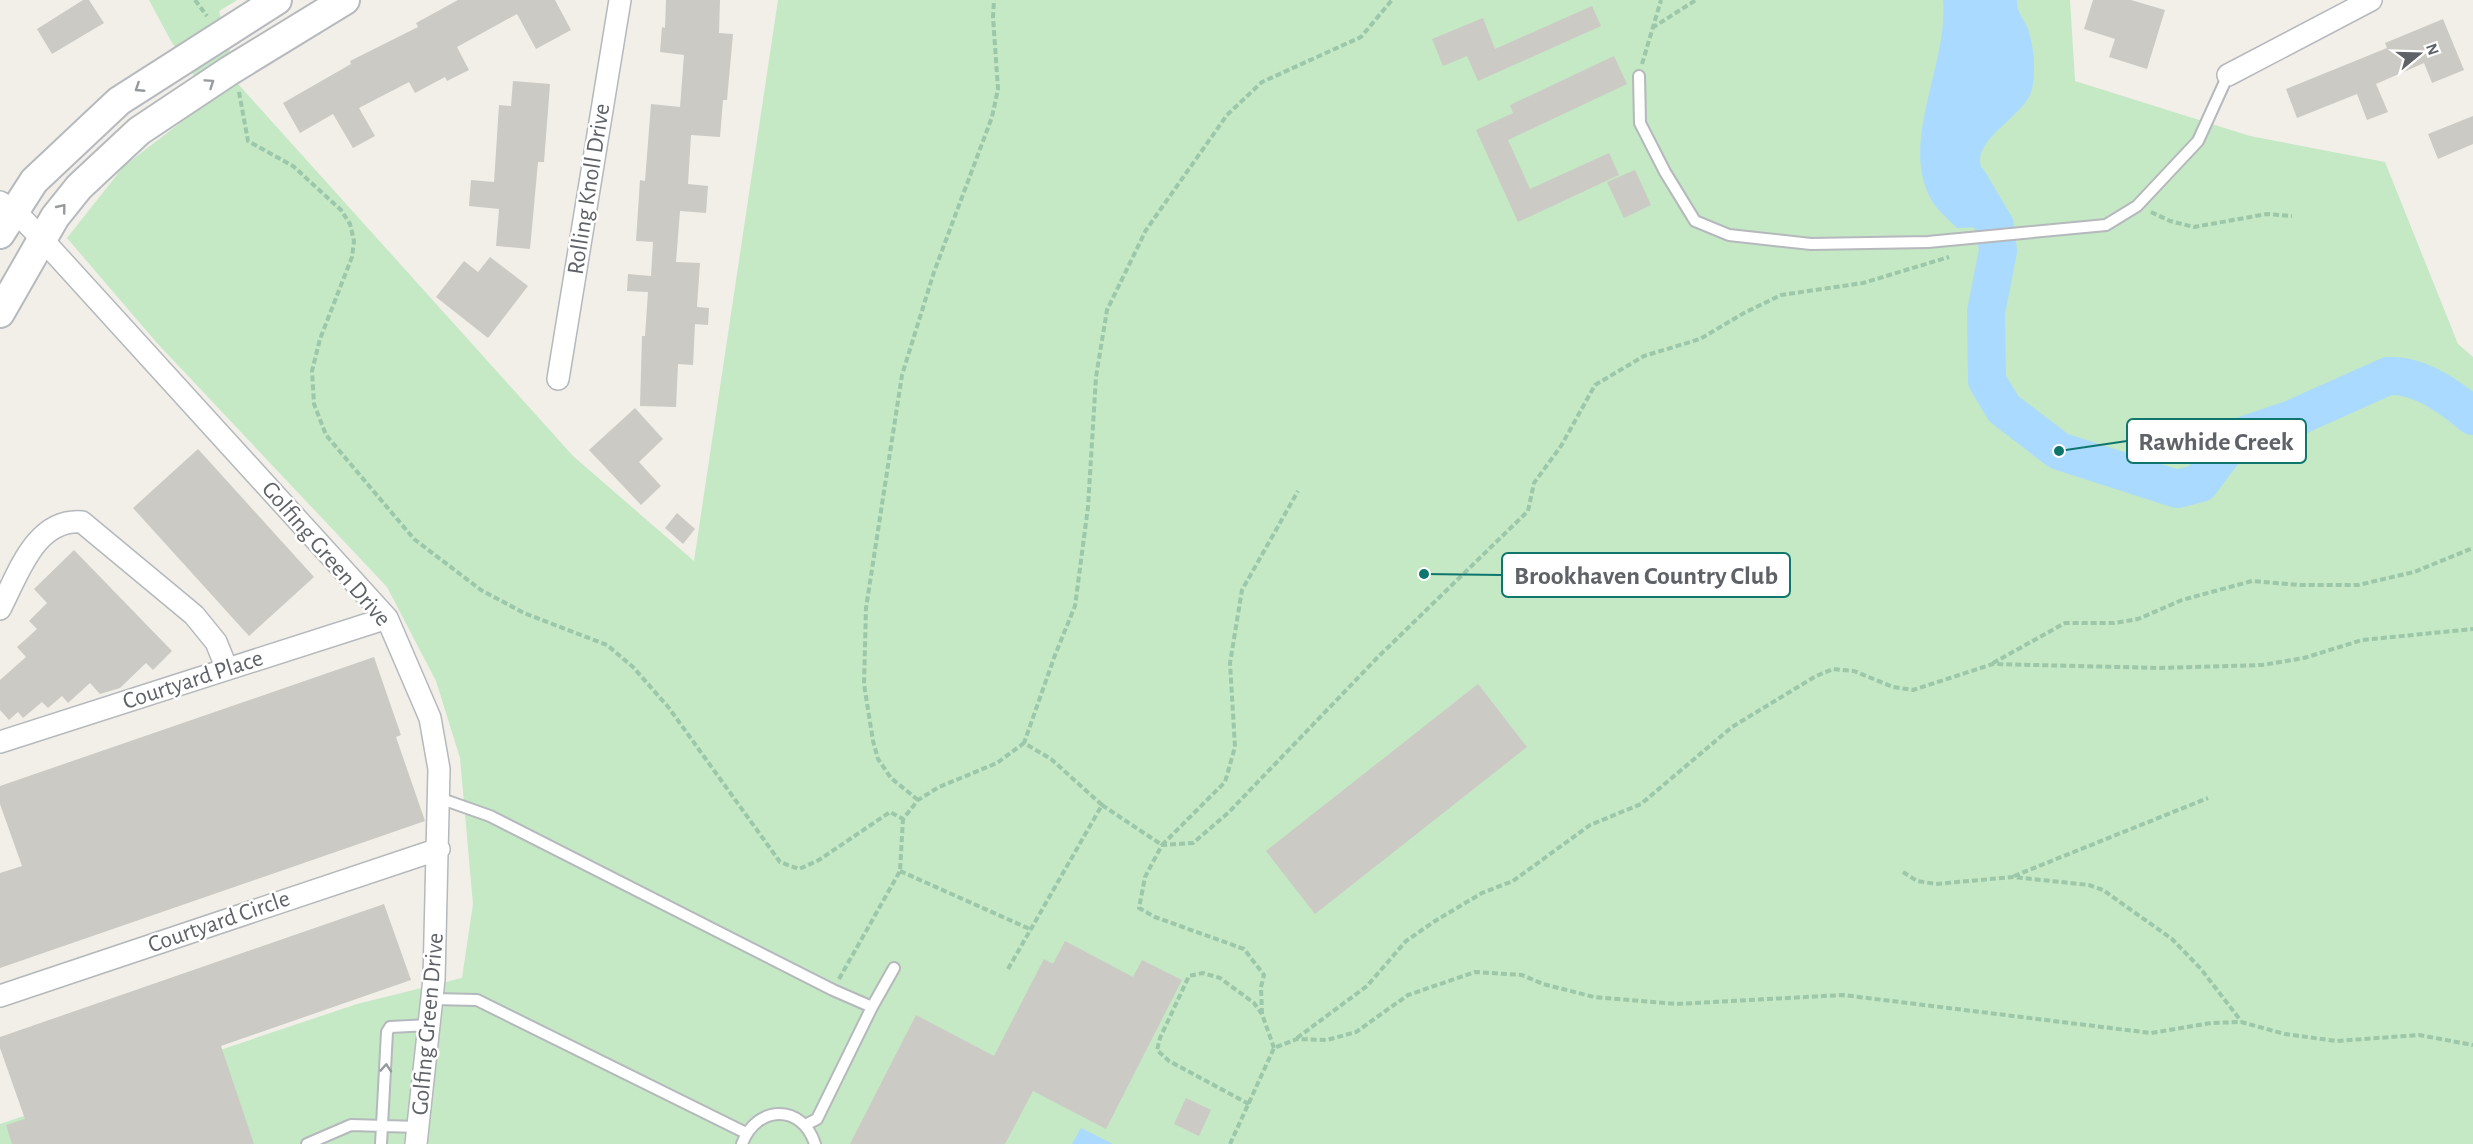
<svg xmlns="http://www.w3.org/2000/svg" width="2473" height="1144" font-family="'Alegreya Sans',sans-serif">
<style>
.green{fill:#c5e8c5}
.water{fill:#aadaff}
.lines{fill:none;stroke-linecap:round;stroke-linejoin:round}
.river{stroke:#aadaff;stroke-width:38}
.building{fill:#cccac5}
.lane-casing{stroke:#b5b8bc;stroke-width:14}
.street-casing{stroke:#b5b8bc;stroke-width:24}
.secondary-casing{stroke:#b6babf;stroke-width:32}
.path{stroke:#9cc7a9;stroke-width:4;stroke-dasharray:6 3;stroke-linecap:butt}
.lane{stroke:#fff;stroke-width:10}
.street{stroke:#fff;stroke-width:21}
.secondary{stroke:#fff;stroke-width:28}
.oneway{stroke:#979a9d}
.labels{text-anchor:middle;dominant-baseline:central;stroke-width:5;stroke-linejoin:round;paint-order:stroke}
.street-label{font-size:24px;fill:#5f6368;stroke:#fff}
.leader{fill:none;stroke:#0f766e;stroke-width:2}
.callout-dot{fill:#0f766e;stroke:#fff;stroke-width:2}
.callout{fill:#fff;stroke:#0f766e;stroke-width:2}
.callout-label{font-size:26px;text-anchor:middle;font-weight:bold;fill:#5f6368}
</style>
<rect width="100%" height="100%" fill="#f1efe8"/>
<path class="green" d="M149 0H237L219 11 239 85 573 456 694 561 778 0H2070L2075 81 2250 136 2385 162 2458 344 2473 357V1144H0V1124L357 1004 462 978 473 904 460 758 436 681 387 587 157 343 67 238 124 166 210 100 171 41Z"/>
<path class="water" d="M1943 0H2017C2016 12 2024 19 2028 29 2034 47 2036 71 2032 89 2026 116 1972 138 1981 167 1986 182 1997 197 2005 212L2001 226 1957 228C1949 220 1938 211 1932 201 1898 143 1949 64 1943 0Z
M1081 1128 1113 1144H1072Z"/>
<g class="lines">
<path class="river" d="M1969 182 1995 226 1998 251 1986 312 1987 381 2004 409 2059 451 2177 489 2200 483 2233 439 2292 419 2388 376C2419 374 2450 397 2473 416"/>
</g>
<path class="building" d="M83 0H89L104 23 52 54 37 29Z
M458 0H555L571 30 536 49 517 14 457 47 469 70 447 81 445 77 415 93 409 82 359 108 375 136 353 148 333 114 300 133 283 103 351 64 350 61 418 27 416 23Z
M666 0H720L719 33 733 34 727 100H723L720 137 691 135 688 184 708 186 706 213 680 211 676 262 700 263 697 307 709 308 708 325 695 324 693 365 678 364 676 407 640 406 642 336H645L648 292 627 291 628 274 651 276 653 242 636 241 640 180 645 181 651 104 680 107 684 55 660 52 662 27 665 28Z
M2093 0H2131L2165 10 2147 69 2109 57 2115 39 2084 29Z
M1592 6 1601 26 1478 81 1467 56 1443 66 1432 39 1483 18 1495 49Z
M2443 19 2464 70 2432 83 2424 63 2376 84 2388 112 2367 120 2357 94 2297 118 2286 89 2387 48 2385 43Z
M1614 56 1627 84 1508 140 1530 189 1609 153 1619 175 1518 222 1476 130 1513 113 1510 105Z
M513 81 550 84 544 162H538L530 249 496 246 499 209 469 206 471 180 494 182 499 105 511 106Z
M2473 116V144L2438 159 2428 134Z
M1635 170 1651 205 1624 218 1607 182Z
M490 257 528 286 488 338 436 297 464 261 478 272Z
M635 408 663 439 639 462 661 486 641 505 589 450Z
M198 449 314 577 249 636 133 508Z
M677 513 695 529 683 544 665 528Z
M74 550 172 651 153 670 146 663 120 688 100 694 90 683 68 703 62 696 48 708 42 702 23 718 18 712 9 720 0 710V680L26 657 17 647 37 629 29 621 47 603 34 589Z
M374 657 401 735 396 737 425 821 0 968V873L22 866 0 804V786Z
M1478 684 1527 747 1315 914 1266 851Z
M384 904 411 980 221 1046 254 1144H12L6 1125 25 1119 0 1048V1037Z
M1065 941 1133 977 1142 960 1182 980 1106 1129 1033 1091 1005 1144H850L916 1015 994 1056 1044 959 1053 964Z
M1186 1098 1211 1110 1199 1136 1174 1124Z"/>
<g class="lines">
<defs>
<path id="lane" d="M1639 76 1640 123 1665 172 1695 221 1729 235 1811 244 1928 242 2106 225 2137 206 2198 141 2228 75
M439 798 490 816 833 990 872 1007 894 968
M433 999 477 1000 746 1133
M805 1125 817 1119 872 1007
M307 1144 351 1125 419 1127
M381 1144 387 1032 390 1027 430 1025
M742 1144C756 1105 802 1103 815 1144"/>
<path id="street" d="M2228 75 2371 0
M0 202 14 210 42 239 387 618 430 718 439 769 434 979 416 1144
M558 379 620 0
M0 609C18 575 35 518 82 522L194 615 216 642 227 669
M0 742 387 618
M0 996 439 849"/>
<path id="secondary" d="M0 234 34 181 119 101 277 0
M0 313 55 217 79 187 139 131 229 71 345 0"/>
</defs>
<use href="#lane" class="lane-casing"/>
<use href="#street" class="street-casing"/>
<use href="#secondary" class="secondary-casing"/>
<path class="path" d="M195 0 207 16
M1652 28 1696 0
M1642 64 1661 0
M239 92 248 141 293 166 341 210 350 224 354 241 352 257 320 339 312 371 314 404 326 435 414 539 481 590 524 613 607 645 633 667 669 708 780 862 799 869 819 860 890 812 903 819 918 800 939 787 997 763 1024 743
M2151 212 2170 221 2194 227 2267 214 2292 216
M1993 663 2065 623H2114L2138 619 2182 600 2252 581 2301 585H2358L2414 572 2473 548
M918 800 891 778 878 759 873 741 864 684 866 608 902 375 934 272 992 117 998 89 993 17 994 0
M1102 805 1162 845 1225 782 1235 747 1230 663 1242 590 1298 491
M900 871 1032 930
M1903 872 1917 881 1936 884 2013 877 2089 885 2103 890 2172 939 2201 969 2241 1021
M2014 876 2208 798
M1008 969 1102 805 1051 759 1024 743 1055 655 1075 606 1088 507 1096 377 1107 310 1146 230 1227 115 1262 82 1361 37 1392 0
M839 979 900 871 903 819
M1262 1014 1261 987 1264 975 1244 949 1155 917 1139 908 1145 877 1162 845 1193 843 1228 813 1377 658 1528 511 1534 483 1561 446 1595 385 1644 356 1700 339 1744 313 1781 295 1863 283 1949 257
M1297 1038 1367 986 1406 941 1435 921 1482 893 1513 881 1590 825 1641 804 1732 727 1816 676 1833 669 1854 671 1893 687 1913 690 1993 664 2160 668 2262 665 2304 658 2362 640 2473 629
M1249 1104 1169 1061 1157 1050 1160 1038 1189 976 1203 973 1220 978 1254 1003 1262 1014 1274 1048
M1230 1144 1274 1048 1297 1039 1327 1040 1356 1032 1408 995 1475 972 1522 975 1543 984 1594 997 1676 1004 1843 995 2151 1033 2211 1023 2241 1022 2285 1034 2336 1041 2419 1035 2473 1045"/>
<use href="#lane" class="lane"/>
<use href="#street" class="street"/>
<use href="#secondary" class="secondary"/>
</g>
<defs><path id="oneway-chevron" d="M-2-3.5L2.5 0L-2 3.5" fill="none" stroke-width="1.6" stroke-linecap="round" stroke-linejoin="round" transform="scale(1.5)"/></defs>
<g class="oneway">
<use href="#oneway-chevron" transform="translate(210 83) rotate(-34)"/>
<use href="#oneway-chevron" transform="translate(139 88) rotate(147)"/>
<use href="#oneway-chevron" transform="translate(62 208) rotate(-51)"/>
<use href="#oneway-chevron" transform="translate(386 1068) rotate(-86)"/>
</g>
<g class="labels">
<g class="street-label">
<text transform="translate(589 189) rotate(-81)">Rolling Knoll Drive</text>
<text transform="translate(326 554) rotate(49)">Golfing Green Drive</text>
<text transform="translate(193 680) rotate(-18)">Courtyard Place</text>
<text transform="translate(219 922) rotate(-19)">Courtyard Circle</text>
<text transform="translate(428 1024) rotate(-85)">Golfing Green Drive</text>
</g>
</g>
<path class="leader" d="M2059 451L2127 441M1424 574L1502 575"/>
<g class="callout-dot">
<circle cx="2059" cy="451" r="6"/>
<circle cx="1424" cy="574" r="6"/>
</g>
<g class="callout">
<rect x="2127" y="419" width="179" height="44" rx="6"/>
<rect x="1502" y="553" width="288" height="44" rx="6"/>
</g>
<g class="callout-label">
<text x="2216" y="450">Rawhide Creek</text>
<text x="1646" y="584">Brookhaven Country Club</text>
</g>
<g transform="translate(2419 54) rotate(71)" stroke="#ffffff" stroke-width="4.5" paint-order="stroke">
<path d="M0-4.5L10 22L0 15L-10 22Z" fill="#5f6368"/>
<text y="-9" font-size="16" font-weight="bold" text-anchor="middle" fill="#5f6368">N</text>
</g>
</svg>
